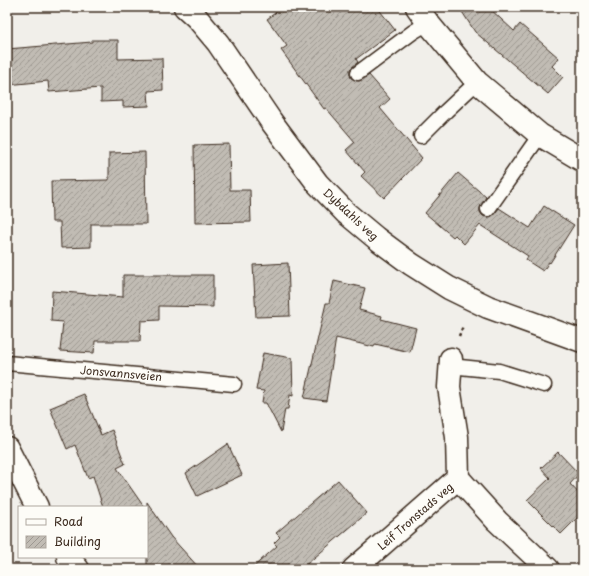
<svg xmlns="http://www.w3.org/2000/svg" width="589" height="576" font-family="'Playpen Sans',sans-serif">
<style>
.building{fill:url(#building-hatch);stroke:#3b2a1e}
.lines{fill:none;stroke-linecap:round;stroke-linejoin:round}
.service-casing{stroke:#3b2a1e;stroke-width:17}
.minor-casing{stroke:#3b2a1e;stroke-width:25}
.tertiary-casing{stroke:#3b2a1e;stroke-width:25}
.secondary-casing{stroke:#3b2a1e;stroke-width:25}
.path{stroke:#3b2a1e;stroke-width:2.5;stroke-dasharray:3 3;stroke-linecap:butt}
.service{stroke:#fdfcf7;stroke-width:14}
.minor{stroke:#fdfcf7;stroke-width:22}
.tertiary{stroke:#fdfcf7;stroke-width:22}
.secondary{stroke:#fdfcf7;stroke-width:22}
.labels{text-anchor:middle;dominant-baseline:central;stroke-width:3;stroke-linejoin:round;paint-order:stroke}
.street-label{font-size:11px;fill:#3b2a1e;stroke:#fdfcf7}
</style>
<defs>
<pattern id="building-hatch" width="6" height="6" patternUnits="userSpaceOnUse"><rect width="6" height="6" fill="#c1bcb4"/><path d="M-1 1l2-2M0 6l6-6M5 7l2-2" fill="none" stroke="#9e9992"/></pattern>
</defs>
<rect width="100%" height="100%" fill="#f1efea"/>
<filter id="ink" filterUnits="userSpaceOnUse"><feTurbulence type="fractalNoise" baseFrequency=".025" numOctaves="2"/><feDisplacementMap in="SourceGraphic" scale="8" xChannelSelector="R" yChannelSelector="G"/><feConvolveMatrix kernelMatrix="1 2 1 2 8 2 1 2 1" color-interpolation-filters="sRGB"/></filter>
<g filter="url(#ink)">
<path class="building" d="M283 7H377L395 30 356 59 358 62 350 69V74L351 78 359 81 369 75 390 99 380 108 422 158 384 198 361 176 365 172 346 150 355 142 326 108 324 109 281 50 287 46 267 19Z
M459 7H488L514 31 520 24 559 58 552 66 563 77 548 94 475 32Z
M92 40H118V59L162 58 163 90 148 91 149 106 123 107V101L101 102V88L49 92 48 81 7 85V49L92 42Z
M229 144 230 190H250L251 222 195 223 194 145Z
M145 152 146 224H91V247L61 248 60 222H52L51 181 109 180V153Z
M458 173 486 197 480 208V212L483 216 488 217 492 216 499 208 530 228 544 206 574 225 550 263 549 262 543 271 526 260 528 256 480 225 464 244 455 235 453 237 425 213Z
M288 263 290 316 256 317 253 265Z
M123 275H213V307L159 306V320L141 321 140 341H95L94 353 60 351 63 322 51 321 52 291 123 297Z
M334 281 365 288 359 310 382 316 381 319 416 328 410 352 375 344 374 347 336 338 326 401 304 398 326 303H329Z
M263 353 292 358 293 396 290 395 288 409H285L281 432 266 403H262L264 391 256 390Z
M84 394 101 435 112 430 125 464 117 468 144 507H103L93 476 88 478 75 445 67 449 50 408Z
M228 444 242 475 197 496 186 473Z
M558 452 579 474 570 484 582 497V513L561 534 527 500 550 478 541 468Z
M338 480 367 513 301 569H251L277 546 274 543 280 537 276 533Z
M147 502 171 537 200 569H147Z"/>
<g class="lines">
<defs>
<path id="service" d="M358 73 413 32 428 23
M421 136 446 111 477 82
M488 209 540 135
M7 363 234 384
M450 366 499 371 544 385"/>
<path id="minor" d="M417 7 428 23 477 82 540 135 582 160
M451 359 449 387 457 437 458 478 497 521 548 569
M354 569 458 478"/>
<path id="tertiary" d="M7 448 37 507
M68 557 78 569"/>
<path id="secondary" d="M185 7 197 18 218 43 271 121 318 184 346 213 376 238 411 264 449 288 488 307 582 341"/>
</defs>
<use href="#service" class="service-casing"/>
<use href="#minor" class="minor-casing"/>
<use href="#tertiary" class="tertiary-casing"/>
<use href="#secondary" class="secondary-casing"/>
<path class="path" d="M459 336 463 326"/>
<use href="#service" class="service"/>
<use href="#minor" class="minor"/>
<use href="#tertiary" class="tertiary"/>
<use href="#secondary" class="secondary"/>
</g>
</g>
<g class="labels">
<g class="street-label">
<text transform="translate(351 214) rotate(43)">Dybdahls veg</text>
<text transform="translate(121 373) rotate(5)">Jonsvannsveien</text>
<text transform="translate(415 516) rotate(-41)">Leif Tronstads veg</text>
</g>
</g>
<rect width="589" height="576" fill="none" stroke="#fdfcf7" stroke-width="24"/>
<rect x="12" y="12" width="565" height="552" fill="none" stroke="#3b2a1e" stroke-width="1.5" filter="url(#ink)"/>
<rect x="18" y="506" width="130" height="52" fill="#fdfcf7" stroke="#afa8a0"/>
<rect x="26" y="519" width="20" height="6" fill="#fdfcf7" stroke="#afa8a0"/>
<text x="54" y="526" font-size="12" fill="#3b2a1e">Road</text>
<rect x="26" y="536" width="20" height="12" fill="url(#building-hatch)" stroke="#afa8a0"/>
<text x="54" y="546" font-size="12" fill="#3b2a1e">Building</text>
</svg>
